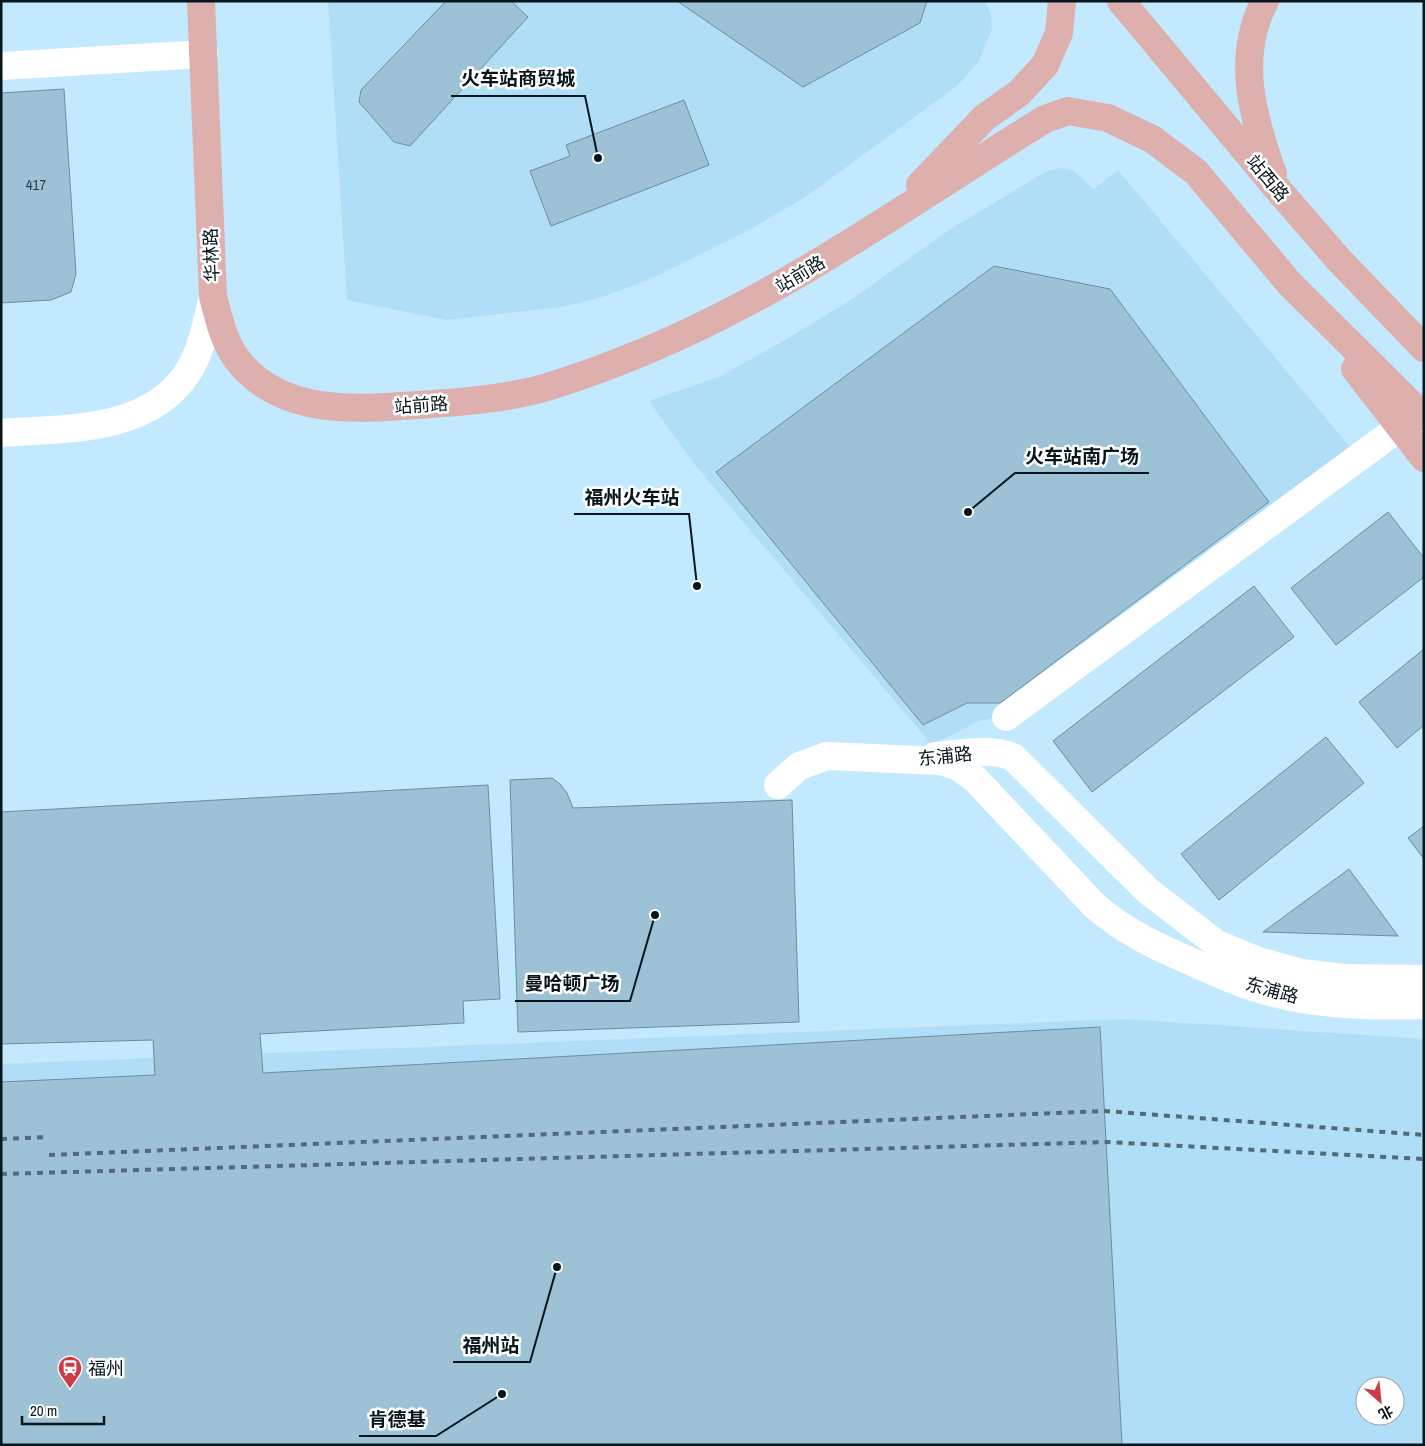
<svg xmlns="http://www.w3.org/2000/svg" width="1425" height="1446" font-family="'Archivo Narrow','Noto Sans SC',sans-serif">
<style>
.built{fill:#b0def7;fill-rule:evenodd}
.building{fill:#9dc2d5;stroke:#6b8ea0}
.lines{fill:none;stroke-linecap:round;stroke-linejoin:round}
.minor{stroke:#fff;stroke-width:28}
.major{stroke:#ddafad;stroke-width:28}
.rail{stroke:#536b78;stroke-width:4;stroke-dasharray:6 6;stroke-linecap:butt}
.labels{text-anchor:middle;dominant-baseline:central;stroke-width:5;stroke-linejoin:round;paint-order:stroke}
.number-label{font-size:15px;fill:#2c404a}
.street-label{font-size:18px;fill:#07151c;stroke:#fff}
.poi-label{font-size:18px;fill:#07151c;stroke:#fff;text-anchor:start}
.leader{fill:none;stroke:#07151c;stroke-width:2}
.callout-dot{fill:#07151c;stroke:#fff;stroke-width:2}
.callout-label{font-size:19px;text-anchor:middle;font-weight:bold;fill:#07151c;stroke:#fff;stroke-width:5;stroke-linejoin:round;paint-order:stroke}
</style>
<rect width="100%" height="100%" fill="#c3e9fe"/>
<path class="built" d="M328 1H985L991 14 992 29 979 61 957 86 807 196 749 230 646 281 602 297 562 307 446 320 347 300Z
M1060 168 1072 170 1094 189 1118 170 1366 466 993 718 979 721 932 745 695 465 649 401 721 376 790 337 852 299 952 228 1047 171Z
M1125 1019 1424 1039V1445H1V1064ZM1365 1386H1395V1416H1365Z"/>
<path class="building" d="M446 1H511L528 17 410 146 394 142 359 102 361 90Z
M677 1H927L920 23 803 87Z
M64 89 76 274 71 292 51 300 1 303V93Z
M684 100 709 165 551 226 530 171 570 156 566 145Z
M994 266 1110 289 1269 502 1000 703H967L923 725 716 472Z
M1388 512 1424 558V577L1336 645 1291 588Z
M1254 586 1294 637 1092 792 1053 741Z
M1424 649V725L1397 748 1359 702Z
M1326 737 1364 783 1219 900 1181 854Z
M552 778 560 784 567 793 573 808 792 800 799 1022 518 1032 510 780Z
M488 785 500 999 463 1001 464 1023 260 1034 263 1073 1100 1027 1122 1445H1V1082L155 1075 153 1040 1 1044V812Z
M1424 826V859L1408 838Z
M1349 869 1398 936 1263 932Z"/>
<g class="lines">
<path class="minor" d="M1 66 204 54
M1 433C65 428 149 433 188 372 202 350 207 321 213 296
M1006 717 1400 427
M935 756C960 754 989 747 1013 757L1148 891 1217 944 1258 961 1302 973 1345 978 1424 979
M778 785 799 766 827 756 941 761 959 767 975 779 1095 906C1124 931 1155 946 1190 961 1210 970 1229 979 1250 986 1306 1005 1365 1007 1424 1005"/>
<path class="major" d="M201 1 213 296C218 316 223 338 234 355 272 410 341 411 401 406 447 403 494 401 540 389 569 381 598 370 626 359 779 299 907 204 1045 119L1068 111 1108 118 1152 139 1196 172 1289 283 1424 417
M1121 1 1280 192 1339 260 1424 348
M1265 1C1235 58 1253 118 1273 174
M920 185 984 118 1019 93 1045 65 1059 33 1062 1
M1355 369 1424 458"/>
<path class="rail" d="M1 1139 47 1137
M49 1155 1105 1111 1424 1135
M1 1174 1107 1142 1424 1159"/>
</g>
<defs>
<symbol id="station-pin" viewBox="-11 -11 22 30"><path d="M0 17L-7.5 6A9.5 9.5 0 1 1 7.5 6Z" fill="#cc3c44" stroke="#fff"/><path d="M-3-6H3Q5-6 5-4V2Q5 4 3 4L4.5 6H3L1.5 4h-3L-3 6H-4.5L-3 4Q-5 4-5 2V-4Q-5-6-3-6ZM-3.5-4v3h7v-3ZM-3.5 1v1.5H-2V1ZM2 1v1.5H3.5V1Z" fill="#fff"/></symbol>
</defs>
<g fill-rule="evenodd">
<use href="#station-pin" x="56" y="1354" width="28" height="38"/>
</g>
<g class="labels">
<g class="number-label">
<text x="36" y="184">417</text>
</g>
<g class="street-label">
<text transform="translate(1268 178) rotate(50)">站西路</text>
<text transform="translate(211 255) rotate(-92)">华林路</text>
<text transform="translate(800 274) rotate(-31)">站前路</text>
<text transform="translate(421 405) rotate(-4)">站前路</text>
<text transform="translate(945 756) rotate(-6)">东浦路</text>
<text transform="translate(1272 990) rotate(15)">东浦路</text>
</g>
<g class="poi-label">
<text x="88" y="1368">福州</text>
</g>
</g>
<path class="leader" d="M598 158L585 96H451M968 512L1015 473H1149M697 586L689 514H574M655 915L630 1001H515M557 1267L530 1362H453M502 1394L436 1436H359"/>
<g class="callout-dot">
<circle cx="598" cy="158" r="5"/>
<circle cx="968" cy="512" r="5"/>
<circle cx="697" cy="586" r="5"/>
<circle cx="655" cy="915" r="5"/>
<circle cx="557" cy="1267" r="5"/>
<circle cx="502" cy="1394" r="5"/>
</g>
<g class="callout-label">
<text x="518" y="85">火车站商贸城</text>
<text x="1082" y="463">火车站南广场</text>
<text x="632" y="504">福州火车站</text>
<text x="572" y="990">曼哈顿广场</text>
<text x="491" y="1352">福州站</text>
<text x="397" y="1426">肯德基</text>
</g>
<rect width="1425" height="1446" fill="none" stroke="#07151c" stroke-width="5"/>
<g transform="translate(1380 1401) rotate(153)"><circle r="24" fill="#ffffff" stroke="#9ca1a4"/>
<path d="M0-4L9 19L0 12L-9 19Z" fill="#cc3c44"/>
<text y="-8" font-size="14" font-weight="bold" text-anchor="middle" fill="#07151c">北</text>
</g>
<path d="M22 1416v8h82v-8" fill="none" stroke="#07151c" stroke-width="2.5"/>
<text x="30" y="1416" font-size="15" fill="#07151c" stroke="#ffffff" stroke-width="4" paint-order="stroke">20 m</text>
</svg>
